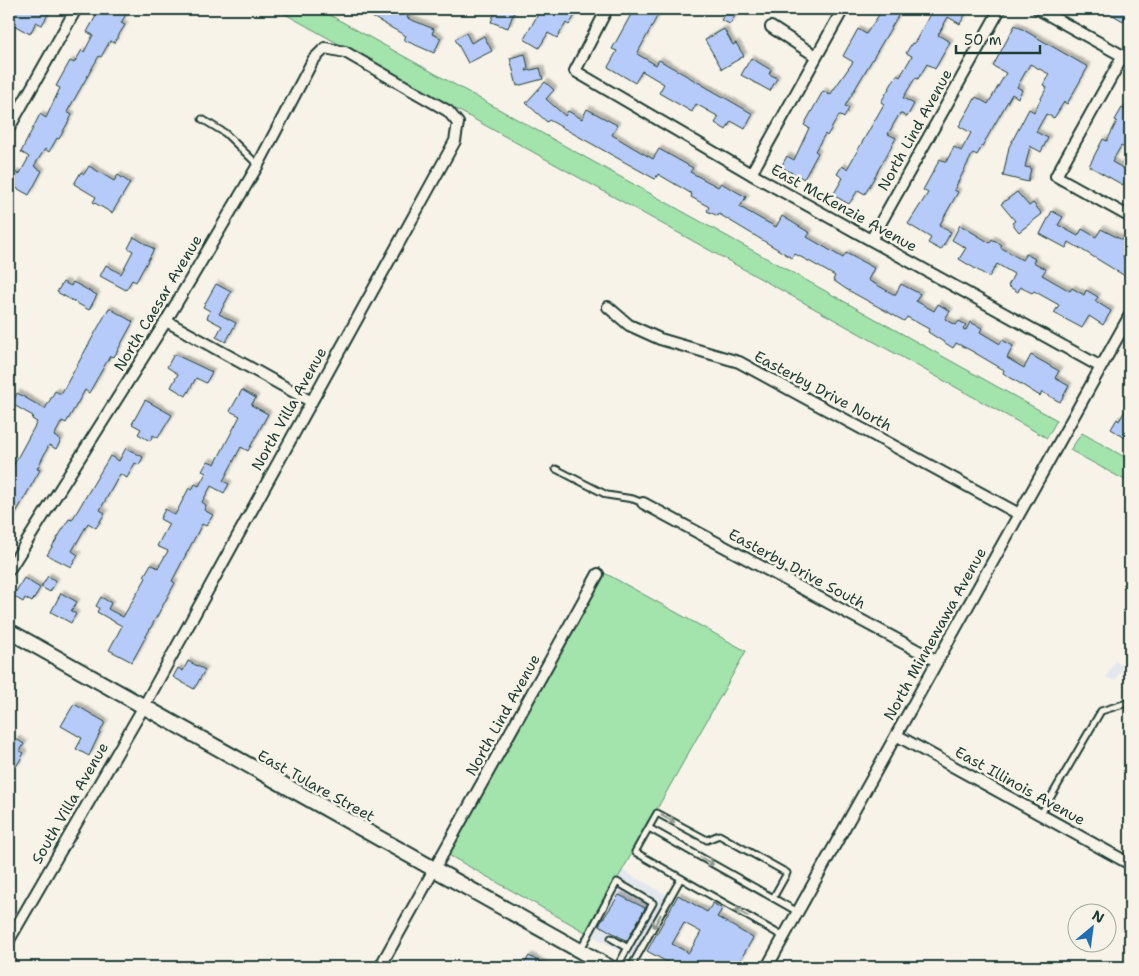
<svg xmlns="http://www.w3.org/2000/svg" width="1139" height="976" font-family="'Shantell Sans',sans-serif">
<style>
.built{fill:#e4e7ed}
.green{fill:#a3e3ac;stroke:#619070}
.building{fill:#b7cbfa;stroke:#1f3d34;fill-rule:evenodd;filter:url(#shadow)}
.lines{fill:none;stroke-linecap:round;stroke-linejoin:round}
.lane-casing{stroke:#1f3d34;stroke-width:9}
.street-casing{stroke:#1f3d34;stroke-width:14}
.secondary-casing{stroke:#1f3d34;stroke-width:18}
.lane{stroke:#f7f3e8;stroke-width:5}
.street{stroke:#f7f3e8;stroke-width:10}
.secondary{stroke:#f7f3e8;stroke-width:14}
.oneway{stroke:#8b988e}
.labels{text-anchor:middle;dominant-baseline:central;stroke-width:5;stroke-linejoin:round;paint-order:stroke}
.street-label{font-size:15px;fill:#1f3d34;stroke:#f7f3e8}
</style>
<defs>
<filter id="shadow"><feDropShadow dx="3" dy="-3" stdDeviation="1" flood-color="#0004"/></filter>
</defs>
<rect width="100%" height="100%" fill="#f7f3e8"/>
<filter id="ink" filterUnits="userSpaceOnUse"><feTurbulence type="fractalNoise" baseFrequency=".02" numOctaves="2"/><feDisplacementMap in="SourceGraphic" scale="10" xChannelSelector="R" yChannelSelector="G"/><feConvolveMatrix kernelMatrix="1 2 1 2 8 2 1 2 1" color-interpolation-filters="sRGB"/></filter>
<g filter="url(#ink)">
<path class="built" d="M1115 661 1124 666 1115 681 1106 677Z
M622 870 667 895 632 958 587 933Z"/>
<path class="green" d="M276 9H319L1057 420 1047 438Z
M1082 433 1130 460V483L1070 450Z
M603 572 746 651 587 933 445 853Z"/>
<path class="building" d="M17 9H51L42 25 36 22 30 34 10 23Z
M100 9H129L121 23 125 25 120 33 114 43 110 41 101 57 99 56 67 112 72 115 59 139 57 138 49 152 45 149 34 166 42 171 29 195 9 184 15 172 19 175 29 157 21 152 40 114 46 118 60 88 56 86 70 61 74 63 82 50 84 52 93 35 87 32Z
M358 9H412L407 18 434 29 432 34 441 38 434 53 404 40 406 36Z
M496 9H515L508 28 491 22Z
M541 9H567L576 14 569 25 566 23 557 38 548 33 539 48 524 39Z
M634 9H661L637 54 656 65 659 60 753 114 745 129 731 121 726 130 715 123 719 117 696 104 692 112 659 93 664 84 642 71 635 83 608 67 617 51 612 49Z
M712 9H739L730 24 721 20 724 15Z
M883 9H902L845 106 849 108 844 118 839 115 827 136 825 134 815 151 818 153 804 179 781 167 787 156 794 160 809 128 804 125 823 91 830 95 853 62 843 56 858 29 866 34Z
M933 9H968L960 24 948 17 938 35 950 42 935 69 927 64 918 79 915 78 903 98 914 104 907 117 900 113 888 134 896 138 865 194 858 190 849 204 833 195 843 178 837 174 842 166 847 169 884 104 881 102 897 75 900 77 912 56 906 53 912 43 914 44Z
M1103 9H1130L1123 21Z
M1015 25 1088 67 1067 104 1064 102 1054 118 1046 114 1036 132 1048 138 1041 152 1030 146 1025 167 1031 168 1028 182 1003 176 1009 147 1029 109 1034 112 1047 87 1043 85 1049 74 1030 64 1017 87 1022 90 1018 98 1012 94 977 155 973 153 954 190 958 192 939 226 951 232 941 250 928 243 931 238 908 224 928 193 923 190 940 159 946 162 954 147 961 151 971 133 959 126 976 97 988 104 1006 73 993 66Z
M724 29 733 45 736 43 744 56 722 69 705 40Z
M466 33 471 43 484 36 492 51 468 63 455 39Z
M525 54 528 67 526 71 540 68 543 79 517 86 510 58Z
M751 58 771 70 769 74 777 78 770 91 741 75Z
M545 82 554 90 546 99 565 116 568 111 582 119 587 109 617 125 612 135 639 151 653 159 659 149 693 168 690 172 718 187 721 183 746 197 740 207 761 219 776 227 782 216 810 233 807 237 826 248 843 258 846 253 874 268 868 280 895 295 901 284 920 294 916 301 934 311 938 304 950 311 945 319 956 325 959 321 966 325 963 329 966 330 970 322 982 328 980 332 1000 344 1002 340 1013 346 1007 358 1024 368 1031 355 1059 371 1055 378 1069 386 1060 402 1042 392 1040 396 1003 373 1004 370 970 350 956 343 953 348 928 332 929 329 907 317 904 321 846 289 833 280 835 276 814 264 795 254 792 258 719 214 718 216 707 211 709 207 691 197 692 194 658 174 655 179 549 120 547 122 526 103Z
M1122 108 1130 112V151L1121 146 1112 162 1130 172 1123 185 1089 166 1103 139 1107 141 1117 121 1115 120Z
M89 166 114 181 118 175 130 183 112 213 93 202 96 197 74 184 81 172 84 174Z
M1017 192 1029 206 1033 203 1042 214 1019 232 1012 223 1015 221 1001 204Z
M1052 211 1063 217 1058 225 1078 236 1082 229 1096 237 1101 229 1130 244 1123 257 1130 261V279L1069 242 1066 248 1040 234Z
M960 225 990 243 992 239 1002 245 1000 247 1022 260 1026 254 1035 259 1033 262 1046 269 1042 275 1070 291 1072 288 1084 295 1086 290 1098 297 1095 301 1111 311 1103 325 1089 316 1082 328 1054 313 1059 305 1034 291 1032 293 1020 287 1018 292 1008 286 1014 274 997 264 989 277 959 259 966 248 952 240Z
M134 237 154 249 136 282 132 280 126 290 100 276 106 265 121 274 133 251 128 248Z
M63 282 71 286 73 282 97 295 89 310 57 292Z
M216 284 231 292 219 314 236 323 226 342 216 337 222 326 207 318 210 311 203 307Z
M109 308 133 322 114 357 110 356 89 393 85 390 66 423 62 421 54 436 61 440 56 449 49 445 37 469 40 470 9 525V464L13 466 37 422 32 419 33 416 12 404 17 393 45 409 55 391 61 394Z
M174 354 212 372 206 383 196 378 186 396 171 387 178 374 167 367Z
M242 390 256 398 251 405 268 414 248 451 241 447 223 481 229 484 224 493 211 486 202 502 206 505 204 510 213 515 206 526 202 524 172 581 175 583 132 662 109 650 122 626 97 612 99 608 96 606 101 597 111 603 108 609 123 617 146 578 144 576 151 564 158 568 168 551 157 546 169 524 160 519 165 509 175 515 189 488 192 490 195 484 199 486 206 473 202 471 208 461 215 464 240 416 230 411Z
M145 400 172 415 158 438 153 435 150 441 138 434 141 429 132 424Z
M1130 402V441L1111 429 1117 419 1119 421Z
M126 448 143 457 139 465 135 463 127 478 120 474 100 510 105 513 96 528 88 523 72 551 78 555 71 567 47 555 69 519 72 520 110 456 119 461Z
M48 576 56 581 50 592 41 587Z
M24 578 40 588 32 602 25 598 23 602 13 596Z
M61 593 77 602 71 611 76 614 71 623 51 612Z
M188 661 205 670 194 689 173 677 178 668 183 671Z
M74 704 105 722 89 756 76 749 82 738 61 726Z
M16 739 24 744 20 751 24 753 16 767 9 763V750Z
M619 895 645 908 627 941 599 925Z
M678 895 707 912 713 903 722 909 717 917 753 938 736 967H676L647 951ZM684 923 701 932 689 953 672 944Z
M529 956 549 967H522Z"/>
<g class="lines">
<defs>
<path id="lane" d="M202 119 225 133 258 165
M556 469 607 495 633 499 643 503
M1041 814 1101 711 1130 702
M649 828 798 912
M773 898 787 873 719 835 707 840 657 813 635 852 784 937
M611 938 628 948
M581 949 617 882 653 903 617 967
M631 967 681 878"/>
<path id="street" d="M607 9 575 71 751 174 1101 367
M1038 9 1123 56 1056 176 1130 217
M771 27 816 56
M9 128 76 9
M751 174 843 9
M871 240 1000 9
M608 307 629 325 660 339 739 362 1019 514
M166 321 310 401
M643 503 937 661
M9 570 166 321 258 165 313 60 325 48 345 52 448 111 458 123 455 141 143 708 9 940
M896 735 1130 864
M380 967 598 574
M767 967 1130 315"/>
<path id="secondary" d="M9 631 609 967"/>
</defs>
<use href="#lane" class="lane-casing"/>
<use href="#street" class="street-casing"/>
<use href="#secondary" class="secondary-casing"/>
<use href="#lane" class="lane"/>
<use href="#street" class="street"/>
<use href="#secondary" class="secondary"/>
</g>
<defs><path id="oneway-shaft" d="M-6 0H5M1.5-3L5.5 0L1.5 3" fill="none" stroke-width="1.6" stroke-linecap="round" stroke-linejoin="round" transform="scale(1.25)"/></defs>
<g class="oneway">
<use href="#oneway-shaft" transform="translate(668 819) rotate(28)"/>
<use href="#oneway-shaft" transform="translate(707 861) rotate(30)"/>
<use href="#oneway-shaft" transform="translate(742 913) rotate(-150)"/>
<use href="#oneway-shaft" transform="translate(657 921) rotate(119)"/>
</g>
</g>
<g class="labels">
<g class="street-label">
<text transform="translate(915 130) rotate(-61)">North Lind Avenue</text>
<text transform="translate(844 208) rotate(29)">East McKenzie Avenue</text>
<text transform="translate(158 303) rotate(-59)">North Caesar Avenue</text>
<text transform="translate(823 391) rotate(28)">Easterby Drive North</text>
<text transform="translate(289 409) rotate(-61)">North Villa Avenue</text>
<text transform="translate(797 569) rotate(28)">Easterby Drive South</text>
<text transform="translate(935 634) rotate(-61)">North Minnewawa Avenue</text>
<text transform="translate(503 715) rotate(-61)">North Lind Avenue</text>
<text transform="translate(316 786) rotate(29)">East Tulare Street</text>
<text transform="translate(1020 786) rotate(29)">East Illinois Avenue</text>
<text transform="translate(70 803) rotate(-60)">South Villa Avenue</text>
</g>
</g>
<rect width="1139" height="976" fill="none" stroke="#f7f3e8" stroke-width="30"/>
<rect x="15" y="15" width="1109" height="946" fill="none" stroke="#1f3d34" stroke-width="2" filter="url(#ink)"/>
<g transform="translate(1092 928) rotate(29)"><circle r="24" fill="#f7f3e8" stroke="#a1aaa0"/>
<path d="M0-4L9 19L0 12L-9 19Z" fill="#1f6fb2"/>
<text y="-8" font-size="14" font-weight="bold" text-anchor="middle" fill="#1f3d34">N</text>
</g>
<path d="M956 45v8h84v-8" fill="none" stroke="#1f3d34" stroke-width="2.5"/>
<text x="964" y="45" font-size="15" fill="#1f3d34" stroke="#f7f3e8" stroke-width="4" paint-order="stroke">50 m</text>
</svg>
